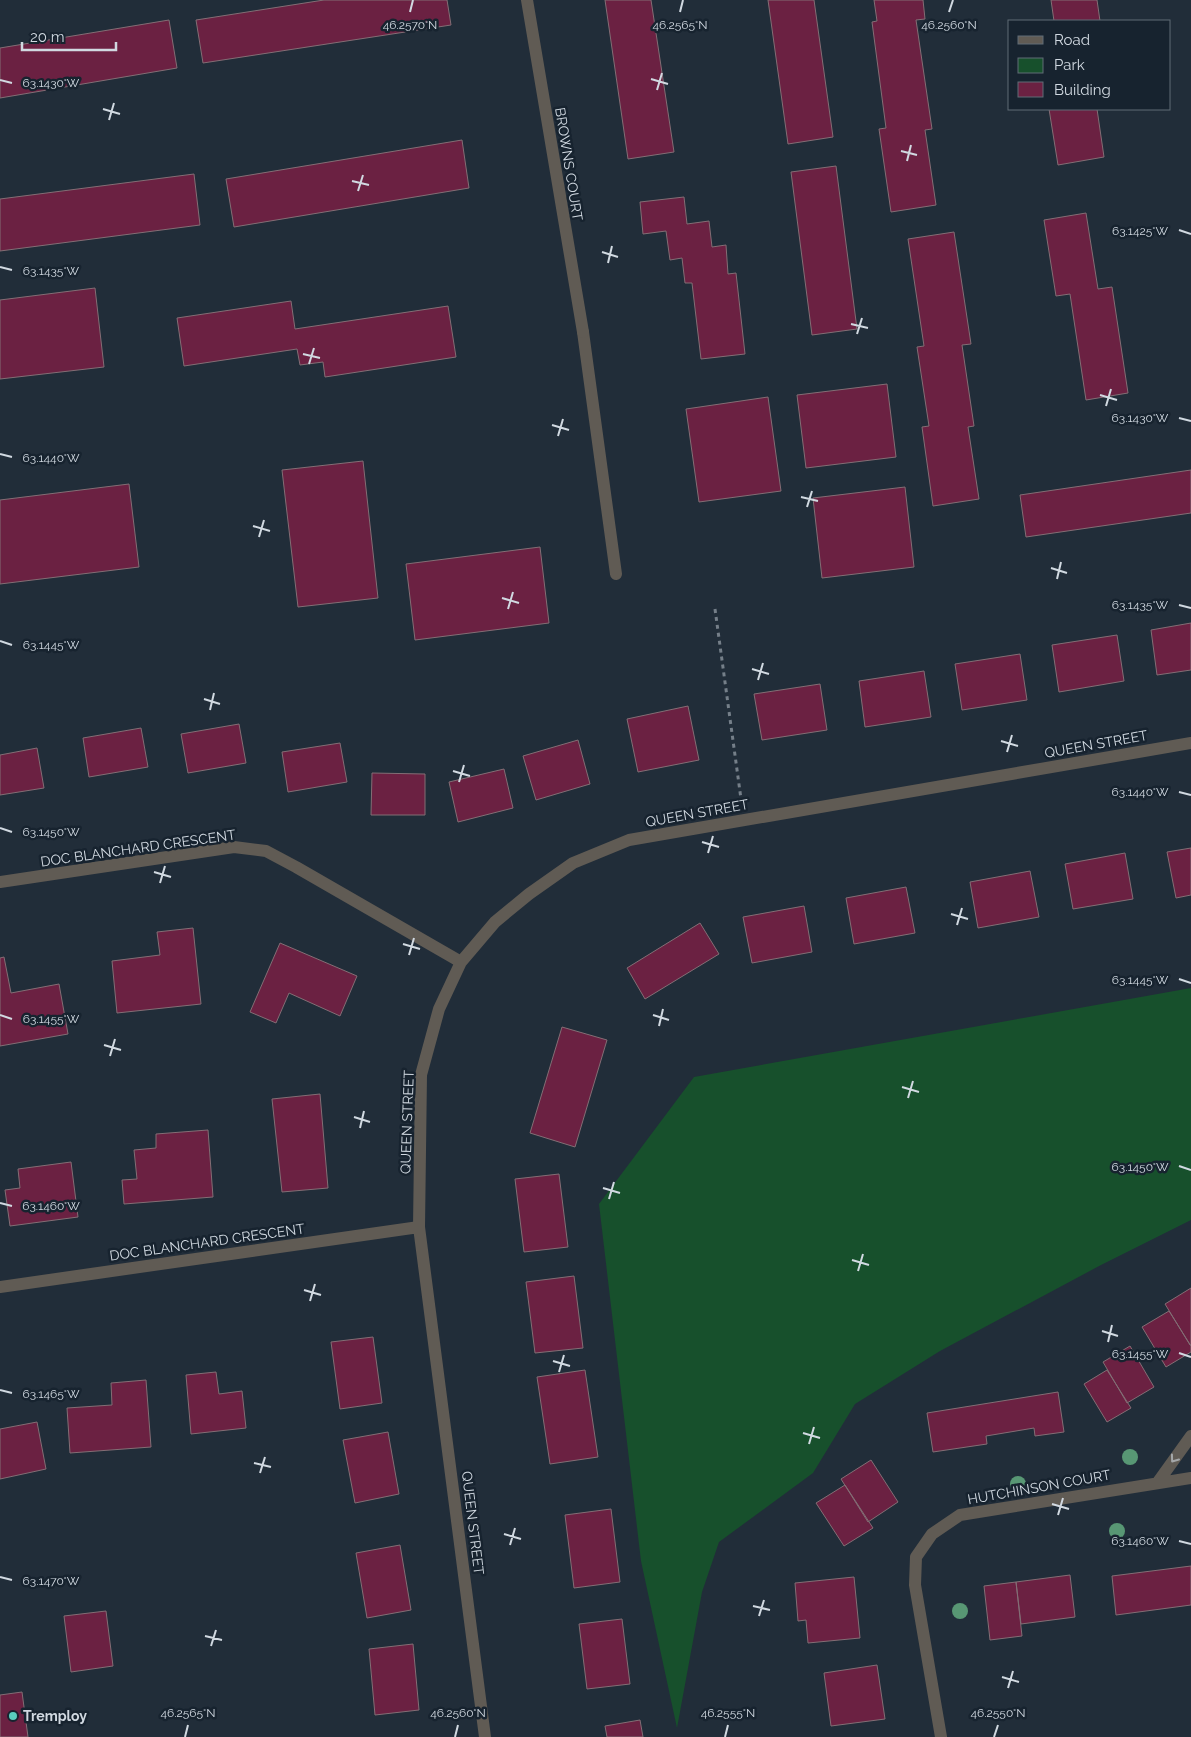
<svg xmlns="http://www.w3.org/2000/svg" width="1191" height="1737" font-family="Raleway,sans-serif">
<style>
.green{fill:#17502c}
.building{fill:#6b2142;stroke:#836e75}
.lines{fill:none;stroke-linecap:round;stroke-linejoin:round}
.path{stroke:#757f89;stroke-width:3;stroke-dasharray:4 4;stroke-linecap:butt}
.service{stroke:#605b54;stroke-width:12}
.minor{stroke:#605b54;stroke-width:12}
.tree{fill:#589774}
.oneway{stroke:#a4a7a9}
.ticks{fill:none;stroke:#d1d9e1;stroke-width:2}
.poi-dot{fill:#59cebe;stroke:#17232f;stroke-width:2}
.labels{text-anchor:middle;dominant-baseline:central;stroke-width:5;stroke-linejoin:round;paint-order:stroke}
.street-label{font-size:14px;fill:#d1d9e1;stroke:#17232f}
.poi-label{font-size:14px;font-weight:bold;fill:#d1d9e1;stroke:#17232f;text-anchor:start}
.ticks-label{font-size:12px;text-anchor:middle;fill:#d1d9e1;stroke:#17232f;stroke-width:5;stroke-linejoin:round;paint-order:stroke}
</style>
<rect width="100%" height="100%" fill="#212d39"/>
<path class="green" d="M1191 988V1220L1101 1265 940 1351 855 1404 813 1473 719 1542 702 1592 677 1728 641 1561 599 1204 694 1077Z"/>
<path class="building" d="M324 0H447L451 25 203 63 196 20Z
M605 0H651L674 152 628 159Z
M768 0H814L833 137 788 144Z
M874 0H923L925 19 916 20 932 129 925 130 936 205 891 212 879 129 886 128 872 22 877 21Z
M1051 0H1097L1100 21H1054Z
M169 20 177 68 0 98V48Z
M1049 109H1097L1104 157 1058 165Z
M462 140 469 188 234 227 226 179Z
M836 166 857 329 812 335 791 172Z
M194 174 200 225 0 251V199Z
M684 197 687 224 709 221 712 247 726 245 728 274 736 273 745 354 701 359 692 283H685L682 258 670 260 666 231 643 234 640 202Z
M1086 213 1098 289 1112 287 1128 393 1086 400 1070 294 1056 296 1044 220Z
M954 232 971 344 962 345 974 426 968 427 979 499 933 506 922 427 929 426 917 347 924 346 908 239Z
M95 288 104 367 0 379V300Z
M291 301 295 329 448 306 456 357 325 377 323 362 300 365 297 349 184 366 177 318Z
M887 384 896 457 806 468 797 395Z
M768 397 781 491 699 502 686 409Z
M363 461 378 598 298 607 282 470Z
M1191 470V513L1026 537 1020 495Z
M129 484 139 567 0 584V500Z
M905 487 914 567 822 578 813 498Z
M540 547 549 623 415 640 406 564Z
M1191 623V670L1157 675 1151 630Z
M1117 635 1124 681 1059 692 1052 645Z
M1020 654 1027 700 962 710 955 664Z
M924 671 931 717 865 727 859 681Z
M820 684 827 730 762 740 754 694Z
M688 706 699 760 638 772 627 719Z
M239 724 246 763 188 773 181 734Z
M141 728 148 767 89 777 83 738Z
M578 740 590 784 536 800 523 756Z
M340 743 347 782 288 792 282 752Z
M37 748 44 788 0 795V755Z
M504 769 513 808 458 822 449 782Z
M372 773 425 774V815H371Z
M1191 848V895L1176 898 1167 852Z
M1125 853 1133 899 1073 909 1065 864Z
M1030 871 1039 917 978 928 970 882Z
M906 887 915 933 854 944 846 898Z
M804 906 812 952 752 963 743 917Z
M700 923 719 954 645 999 627 968Z
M193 928 201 1004 117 1013 112 961 160 955 157 932Z
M280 943 357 976 340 1016 289 993 276 1023 250 1012Z
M4 957 11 993 59 984 68 1034 0 1046V958Z
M562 1027 607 1040 575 1147 530 1133Z
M320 1094 328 1188 282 1192 272 1099Z
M208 1130 213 1197 124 1204 122 1180 137 1179 134 1150 156 1148V1134Z
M71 1162 78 1217 10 1226 5 1190 20 1188 18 1169Z
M559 1174 568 1247 524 1252 515 1179Z
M574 1276 583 1348 535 1353 526 1282Z
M1191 1288V1345H1190L1165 1304Z
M1169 1311 1191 1346V1352L1166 1367 1142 1327Z
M373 1337 382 1403 340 1409 331 1342Z
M1130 1346 1154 1387 1127 1403 1103 1362Z
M585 1370 598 1457 550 1464 537 1377Z
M1107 1370 1131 1408 1107 1422 1084 1384Z
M216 1372 219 1394 242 1391 246 1428 191 1434 186 1375Z
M146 1380 151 1447 70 1453 67 1408 112 1405 111 1383Z
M1058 1392 1064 1432 1035 1436 1034 1428 986 1436 987 1444 933 1452 927 1413Z
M37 1422 46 1469 0 1479V1429Z
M388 1432 399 1494 355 1503 343 1440Z
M871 1460 898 1502 868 1522 841 1479Z
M845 1485 873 1528 844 1546 816 1503Z
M611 1509 620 1582 574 1588 565 1515Z
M400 1545 411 1610 367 1618 356 1553Z
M1191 1566V1605L1116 1615 1112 1576Z
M1070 1575 1075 1617 1021 1624 1016 1582Z
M854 1577 860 1638 808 1643 806 1620 798 1621 795 1583Z
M1016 1582 1022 1636 990 1640 984 1586Z
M106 1611 113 1666 71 1672 64 1616Z
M622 1619 630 1684 587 1689 579 1624Z
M413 1644 419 1710 375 1715 369 1649Z
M877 1665 885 1719 831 1726 824 1673Z
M22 1692 28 1737H0V1695Z
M640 1720 643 1737H607L605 1726Z"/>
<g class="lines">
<path class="path" d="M715 609 741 799"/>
<path class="service" d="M583 332 616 574"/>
<path class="minor" d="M527 0 583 332
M0 882 234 847 266 851 296 867 461 962
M0 1287 419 1227
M1158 1482 1191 1436
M485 1737 419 1227 421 1075 439 1009 461 962 495 922 529 894 573 863 629 840 1191 743
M941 1737 915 1585 916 1557 932 1534 960 1515 1191 1478"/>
</g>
<g class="tree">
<circle cx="1130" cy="1457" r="8"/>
<circle cx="1018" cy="1484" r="8"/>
<circle cx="1117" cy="1531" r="8"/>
<circle cx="960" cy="1611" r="8"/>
</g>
<defs><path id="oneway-chevron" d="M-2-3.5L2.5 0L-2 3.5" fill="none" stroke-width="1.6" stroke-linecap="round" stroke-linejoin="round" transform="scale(1.25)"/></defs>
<use class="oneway" href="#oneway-chevron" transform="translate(1174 1459) rotate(126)"/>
<path class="ticks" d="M410 12 413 0M680 12 683 0M949 12 953 0M651 79 668 84M0 80 12 83M657 90 662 73M103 109 120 114M109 120 114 103M901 151 917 155M907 161 911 145M352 181 369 185M358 191 363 175M1179 230 1191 234M602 252 618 257M608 263 612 246M0 267 12 270M851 324 868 328M857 334 862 318M303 354 320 358M309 364 314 348M1100 395 1117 400M1106 406 1111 389M1179 418 1191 421M552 425 569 430M558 436 563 419M0 454 12 457M801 497 818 501M807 507 812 491M253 526 270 531M259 537 264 520M1051 568 1067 573M1057 579 1061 562M502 598 519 603M1179 605 1191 608M508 609 513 592M0 641 12 645M752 669 769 674M758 680 763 663M204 699 220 704M210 710 214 693M1001 741 1018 746M1007 752 1012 735M453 771 470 776M459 782 464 765M1179 792 1191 795M0 828 12 832M702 842 719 847M708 853 713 836M154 872 171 877M160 883 165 866M951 914 968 919M957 925 962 908M403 944 420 949M409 955 414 938M1179 979 1191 983M0 1015 12 1019M653 1015 669 1020M659 1026 663 1009M104 1045 121 1050M110 1056 115 1039M902 1087 919 1092M908 1098 913 1081M354 1117 370 1122M360 1128 364 1111M1179 1166 1191 1170M603 1188 620 1193M609 1199 614 1182M0 1203 12 1206M852 1260 869 1265M858 1271 863 1254M304 1290 321 1295M310 1301 315 1284M1102 1331 1118 1336M1108 1342 1112 1325M1179 1353 1191 1357M553 1361 570 1366M559 1372 564 1355M0 1390 12 1393M803 1433 820 1438M809 1444 814 1427M254 1463 271 1467M260 1473 265 1457M1052 1504 1069 1509M1058 1515 1063 1498M504 1534 521 1539M1179 1541 1191 1544M510 1545 515 1528M0 1577 12 1580M753 1606 770 1610M759 1616 764 1600M205 1636 222 1640M211 1646 216 1630M1002 1677 1019 1682M1008 1688 1013 1671M185 1737 188 1725M455 1737 458 1725M725 1737 728 1725M994 1737 998 1725"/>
<circle class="poi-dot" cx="13" cy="1716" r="5"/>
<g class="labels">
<g class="street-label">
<text transform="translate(569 164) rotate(81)">BROWNS COURT</text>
<text transform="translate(1096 744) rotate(-10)">QUEEN STREET</text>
<text transform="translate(697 813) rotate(-10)">QUEEN STREET</text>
<text transform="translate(138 848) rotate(-8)">DOC BLANCHARD CRESCENT</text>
<text transform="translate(407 1122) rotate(-88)">QUEEN STREET</text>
<text transform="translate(207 1242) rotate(-8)">DOC BLANCHARD CRESCENT</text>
<text transform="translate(1039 1487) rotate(-10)">HUTCHINSON COURT</text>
<text transform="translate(473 1523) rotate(83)">QUEEN STREET</text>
</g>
<g class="poi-label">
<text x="23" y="1716">Tremploy</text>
</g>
</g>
<g class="ticks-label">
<text x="410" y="29">46.2570°N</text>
<text x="680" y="29">46.2565°N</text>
<text x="949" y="29">46.2560°N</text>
<text x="51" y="87">63.1430°W</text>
<text x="1140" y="235">63.1425°W</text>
<text x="51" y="275">63.1435°W</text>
<text x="1140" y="422">63.1430°W</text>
<text x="51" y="462">63.1440°W</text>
<text x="1140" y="609">63.1435°W</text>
<text x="51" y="649">63.1445°W</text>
<text x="1140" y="796">63.1440°W</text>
<text x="51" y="836">63.1450°W</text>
<text x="1140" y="984">63.1445°W</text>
<text x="51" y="1023">63.1455°W</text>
<text x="1140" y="1171">63.1450°W</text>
<text x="51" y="1210">63.1460°W</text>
<text x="1140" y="1358">63.1455°W</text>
<text x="51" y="1398">63.1465°W</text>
<text x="1140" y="1545">63.1460°W</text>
<text x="51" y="1585">63.1470°W</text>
<text x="188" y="1717">46.2565°N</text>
<text x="458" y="1717">46.2560°N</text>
<text x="728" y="1717">46.2555°N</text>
<text x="998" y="1717">46.2550°N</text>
</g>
<rect x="1008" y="20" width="162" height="90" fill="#17232f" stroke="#616c76"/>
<rect x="1018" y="36" width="25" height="8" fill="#605b54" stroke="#616c76"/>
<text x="1054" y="45" font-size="15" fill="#d1d9e1">Road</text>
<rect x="1018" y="58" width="25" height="15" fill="#17502c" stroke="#616c76"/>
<text x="1054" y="70" font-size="15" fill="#d1d9e1">Park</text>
<rect x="1018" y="82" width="25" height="15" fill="#6b2142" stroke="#616c76"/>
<text x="1054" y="95" font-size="15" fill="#d1d9e1">Building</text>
<path d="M22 42v8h94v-8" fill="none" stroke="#d1d9e1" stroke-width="2.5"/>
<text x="30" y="42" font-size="15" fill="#d1d9e1" stroke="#17232f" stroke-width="4" paint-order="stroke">20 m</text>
</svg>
